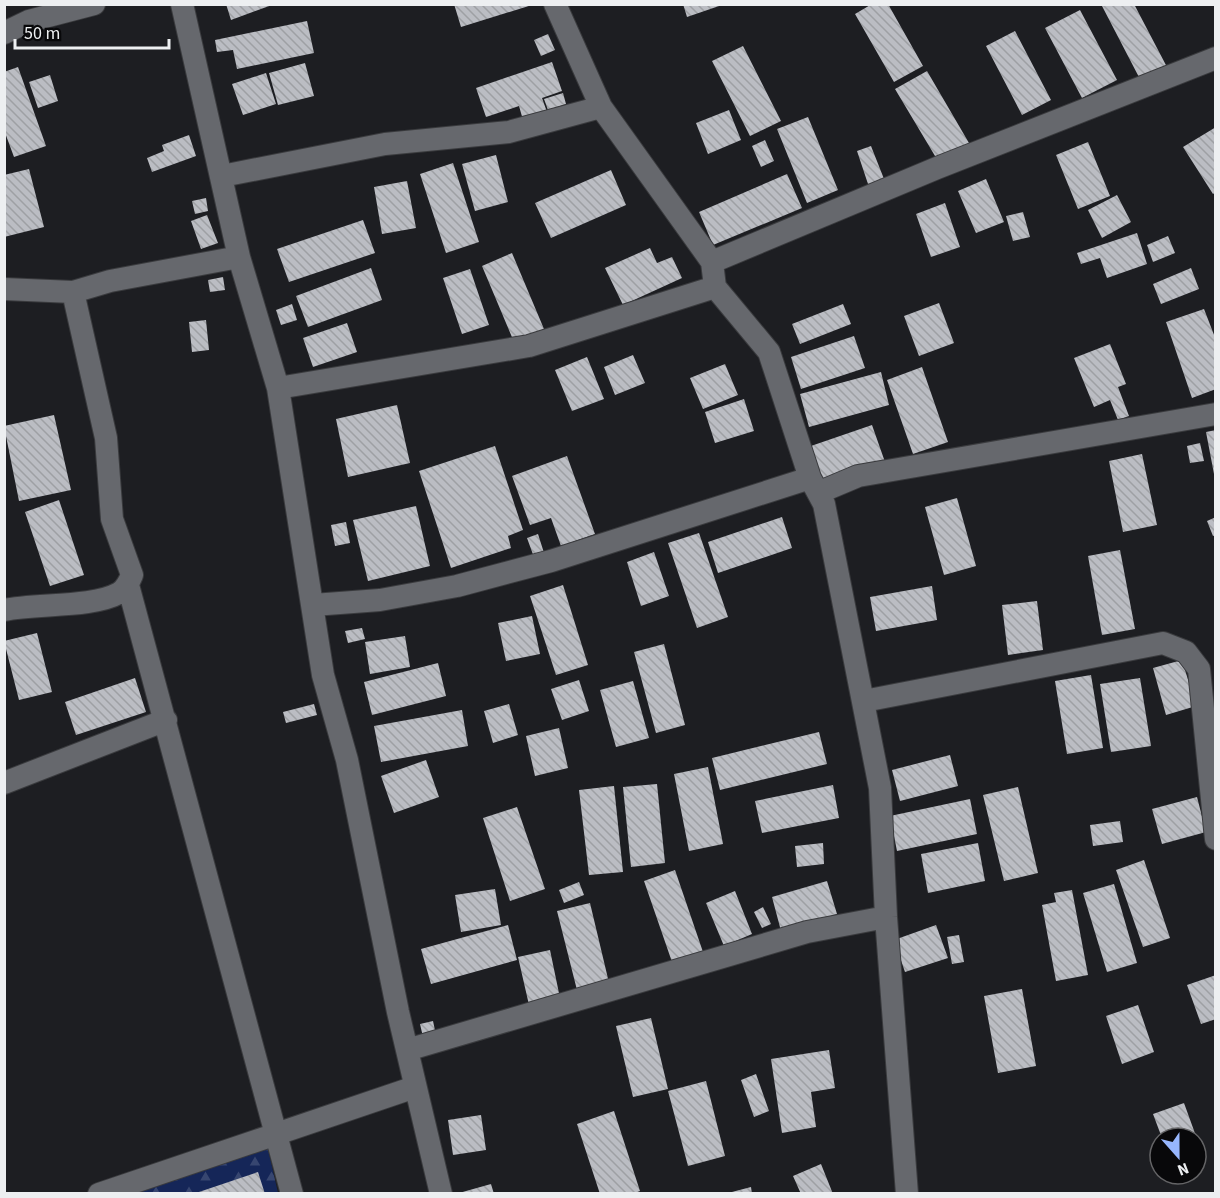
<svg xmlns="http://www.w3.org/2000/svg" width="1220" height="1198" font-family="'Source Sans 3',sans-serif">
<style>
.forest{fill:url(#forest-firs)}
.building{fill:url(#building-back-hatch)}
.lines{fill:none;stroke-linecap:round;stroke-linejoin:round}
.minor-casing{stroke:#3a3b3e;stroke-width:24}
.minor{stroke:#66686d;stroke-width:22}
</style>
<defs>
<pattern id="forest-firs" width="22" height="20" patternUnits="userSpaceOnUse" patternTransform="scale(1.5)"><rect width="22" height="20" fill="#152658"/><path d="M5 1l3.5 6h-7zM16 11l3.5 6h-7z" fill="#374670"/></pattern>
<pattern id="building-back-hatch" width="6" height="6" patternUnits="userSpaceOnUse" patternTransform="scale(1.5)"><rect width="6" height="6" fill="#bbbdc3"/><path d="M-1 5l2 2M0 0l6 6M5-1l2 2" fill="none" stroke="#9ea0a4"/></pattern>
</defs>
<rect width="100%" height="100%" fill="#1d1e22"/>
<path class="forest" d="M265 1136 278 1193 100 1194Z"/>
<path class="building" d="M226 4H272V5L231 20Z
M454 4H532V5L461 27Z
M683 4H722V5L687 17Z
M872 4H888L923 66 894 82 855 14Z
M1105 4H1134L1168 69 1142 83 1102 6Z
M1080 10 1117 80 1082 98 1045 28Z
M307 21 314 53 237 69 233 50 217 52 215 40Z
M1015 31 1051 100 1022 115 986 46Z
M548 34 555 50 541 56 534 40Z
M743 46 781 121 750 136 712 61Z
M552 62 562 91 542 98 547 112 523 120 519 106 486 117 476 88Z
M305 63 314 96 278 105 269 73Z
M18 67 46 146 14 157 4 130V72Z
M927 71 969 143 938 161 895 89Z
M266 73 276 104 243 115 232 84Z
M50 75 58 101 38 108 29 82Z
M563 93 566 104 548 110 544 99Z
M729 110 741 140 708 154 696 123Z
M808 117 838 190 807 203 777 129Z
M1216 127V192L1213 194 1183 147Z
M189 135 196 156 152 172 147 158 164 151 162 145Z
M765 140 774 161 761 167 752 146Z
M1088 142 1110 196 1078 209 1056 155Z
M871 146 886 184 870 190 857 151Z
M496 155 508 202 475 211 462 164Z
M453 163 479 242 446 253 420 174Z
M29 169 44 227 4 237V175Z
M611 170 626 205 551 238 535 203Z
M787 174 802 208 713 245 699 212Z
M986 179 1004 222 976 233 958 191Z
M407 181 416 228 382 234 374 187Z
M1117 195 1131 222 1102 238 1088 210Z
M206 198 208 211 195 214 192 201Z
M945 203 960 247 931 257 916 214Z
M1023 212 1030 237 1013 241 1006 216Z
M207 215 218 243 201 249 191 221Z
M363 220 375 253 289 282 277 249Z
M1137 233 1147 264 1107 278 1100 258 1081 264 1077 253Z
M1168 236 1175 253 1153 262 1147 245Z
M650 248 657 263 672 257 682 278 623 305 605 268Z
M512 253 544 329 514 342 482 266Z
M371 268 382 300 308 327 296 296Z
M1191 268 1199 289 1161 304 1153 284Z
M470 269 489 325 462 334 443 278Z
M223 277 225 290 210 292 208 280Z
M939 303 954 343 919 356 904 316Z
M292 304 297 320 281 325 276 310Z
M843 304 851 324 800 344 792 324Z
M1204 309 1216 340V389L1192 398 1166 322Z
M206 320 209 350 192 352 189 322Z
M347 323 357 352 313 367 303 338Z
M854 336 865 368 801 389 791 357Z
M1110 344 1126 384 1118 387 1129 416 1118 420 1110 400 1094 407 1074 358Z
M633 355 645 383 615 395 604 367Z
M587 357 604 399 572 411 555 370Z
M725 364 738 395 703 409 690 378Z
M922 367 948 442 913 454 887 380Z
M881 372 889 405 809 427 800 394Z
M744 399 754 431 715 443 705 412Z
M397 405 410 463 348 477 336 419Z
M54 415 71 490 19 501 4 426Z
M872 425 885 462 822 484 808 447Z
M1216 430V474H1214L1206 432Z
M1200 443 1204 461 1190 463 1187 446Z
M495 446 523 530 508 536 511 548 451 568 419 471Z
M1142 454 1157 525 1123 532 1109 461Z
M567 456 595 534 561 546 551 518 530 525 512 476Z
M957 498 976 566 944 575 925 507Z
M59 500 84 575 50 586 25 512Z
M416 506 430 566 368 581 353 520Z
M782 517 792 548 718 573 708 542Z
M1216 517V535L1213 536 1207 521Z
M346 522 350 543 335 546 331 525Z
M699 533 728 617 697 628 668 543Z
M538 534 545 556 535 560 527 538Z
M1120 550 1135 629 1102 635 1088 556Z
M654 552 669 596 641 606 627 562Z
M563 585 588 665 556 675 530 596Z
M932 586 937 620 876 631 870 597Z
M1037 601 1043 650 1008 655 1002 605Z
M532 616 540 654 506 661 498 623Z
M362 628 365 639 348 643 345 631Z
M37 633 52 692 19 700 4 641Z
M405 636 410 667 370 674 365 642Z
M664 644 685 725 656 733 634 652Z
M1182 660 1196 706 1166 715 1153 668Z
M438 663 446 696 372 715 364 682Z
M1091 675 1103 748 1067 754 1055 681Z
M135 678 146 712 76 735 65 702Z
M1140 678 1151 746 1111 752 1100 684Z
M579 680 589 711 562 720 551 689Z
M633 681 649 738 616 747 600 690Z
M314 704 317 715 286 723 283 712Z
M509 704 518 735 493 743 484 711Z
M462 710 468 746 381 762 374 726Z
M559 728 568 768 535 776 526 736Z
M819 732 827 764 720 790 712 758Z
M950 755 958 786 900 801 892 770Z
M426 760 439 797 394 813 381 776Z
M708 767 723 844 689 851 674 774Z
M657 784 665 863 631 867 623 787Z
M833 785 839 818 762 833 755 801Z
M614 786 623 872 589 875 579 790Z
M1018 787 1038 873 1004 881 983 795Z
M1197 797 1206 832 1162 844 1152 809Z
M970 799 977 834 897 851 890 816Z
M517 807 545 889 510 901 483 818Z
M1120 821 1123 842 1093 846 1090 825Z
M823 843 824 864 797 867 795 846Z
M978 843 985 881 928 893 921 854Z
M1144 860 1170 938 1143 947 1116 870Z
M675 870 703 952 672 962 644 881Z
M827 881 837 914 781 931 772 897Z
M579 882 584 895 564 903 559 890Z
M1114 884 1137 963 1107 972 1083 893Z
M495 889 501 925 461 932 455 895Z
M1072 890 1088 975 1056 981 1042 905 1056 902 1054 893Z
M735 891 752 934 724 946 706 903Z
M590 903 610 987 578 994 557 911Z
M763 907 771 924 762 928 754 912Z
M508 925 517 960 431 984 421 949Z
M936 925 948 958 905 972 894 940Z
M959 935 964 962 952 964 947 937Z
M550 950 560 998 529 1005 518 957Z
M1216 975V1019L1201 1024 1187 985Z
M1022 989 1036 1066 998 1073 984 996Z
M1138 1005 1154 1052 1122 1064 1106 1016Z
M651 1018 668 1089 633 1097 616 1026Z
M433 1021 436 1035 423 1037 420 1024Z
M829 1050 835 1088 811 1092 816 1127 782 1133 771 1059Z
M756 1074 769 1111 754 1117 741 1080Z
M706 1081 725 1156 688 1166 668 1091Z
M1184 1103 1205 1161 1196 1164V1138H1162L1153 1114Z
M614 1111 640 1191 632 1194H600L577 1124Z
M481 1115 486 1150 453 1155 448 1120Z
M821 1164 833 1194H801L793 1176Z
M258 1172 265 1194H196V1193Z
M491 1184 494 1194H459V1193Z
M751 1187 752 1194H729L728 1193Z"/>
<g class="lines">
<defs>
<path id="minor" d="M182 4 239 257 278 388 323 675 347 760 398 1012 441 1194
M555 4 601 107 712 262 715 287 769 352 810 478 824 504 880 788 886 917 907 1194
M4 33 29 21 94 4
M222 176 385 144 509 132 601 107
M712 262 937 168 1216 58
M4 289 73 292 110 281 239 257
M278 388 529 346 715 287
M820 492 858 476 1216 414
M128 585 292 1194
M313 605 380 600 457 586 551 561 810 478
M4 610C37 603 92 608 119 593 126 589 129 582 132 575L112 519 106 438 73 292
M864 701 1163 643 1186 652 1199 669 1216 839
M4 783 166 720
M407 1050 807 932 886 917
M99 1194 415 1087"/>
</defs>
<use href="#minor" class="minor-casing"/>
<use href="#minor" class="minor"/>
</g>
<rect width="1220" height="1198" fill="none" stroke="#edeff1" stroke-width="12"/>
<g transform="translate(1178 1156) rotate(159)"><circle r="28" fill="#08080a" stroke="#646466" stroke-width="1.5"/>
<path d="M0-4.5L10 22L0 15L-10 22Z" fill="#97b6fd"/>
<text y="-9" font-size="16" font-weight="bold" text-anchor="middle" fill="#edeff1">N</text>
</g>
<path d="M15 39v9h154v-9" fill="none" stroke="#edeff1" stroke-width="3"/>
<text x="24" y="39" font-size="18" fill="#edeff1" stroke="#08080a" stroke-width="4.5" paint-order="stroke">50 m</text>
</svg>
